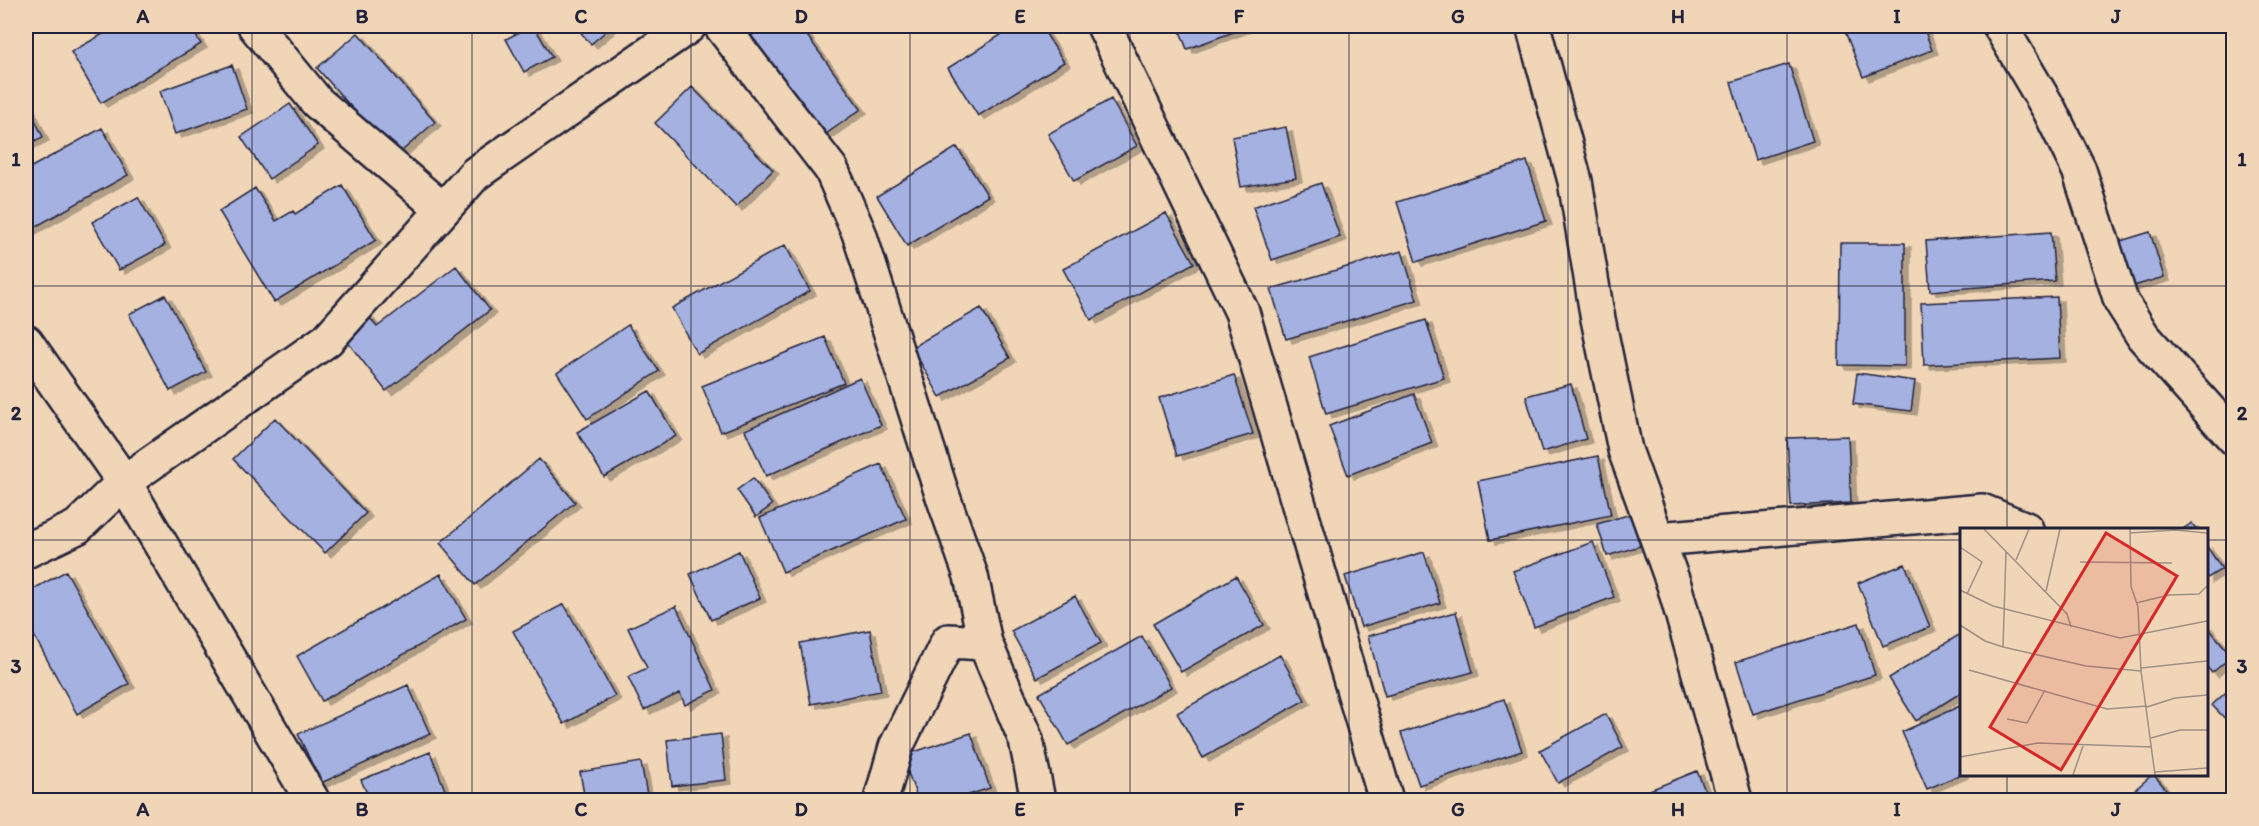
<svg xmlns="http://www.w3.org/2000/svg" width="2259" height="826" font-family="Itim,sans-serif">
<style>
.building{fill:#a5b1e0;stroke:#22223b;stroke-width:1.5;filter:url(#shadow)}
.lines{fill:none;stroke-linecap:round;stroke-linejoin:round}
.minor-casing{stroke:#22223b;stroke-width:38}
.minor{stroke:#f0d6b7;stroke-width:33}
.grid{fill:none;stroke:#22223b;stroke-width:1.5;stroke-opacity:0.55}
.inset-road{fill:none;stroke:#9e8e85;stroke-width:1.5}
.view{fill:#d62828;fill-opacity:0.15;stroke:#d62828;stroke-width:3}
.inset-edge{fill:none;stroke:#22223b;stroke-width:3}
.neatline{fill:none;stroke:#22223b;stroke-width:2}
.grid-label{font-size:20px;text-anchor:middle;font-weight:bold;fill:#22223b}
</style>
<defs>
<filter id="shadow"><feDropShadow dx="6" dy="4" stdDeviation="0" flood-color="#0004"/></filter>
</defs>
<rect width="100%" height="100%" fill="#f0d6b7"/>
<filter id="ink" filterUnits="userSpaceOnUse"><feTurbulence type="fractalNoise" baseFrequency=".0167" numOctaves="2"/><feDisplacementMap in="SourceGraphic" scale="12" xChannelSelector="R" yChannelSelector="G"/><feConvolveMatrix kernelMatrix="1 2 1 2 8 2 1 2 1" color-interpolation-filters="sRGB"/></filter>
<g filter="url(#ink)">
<path class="building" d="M117 26H190L201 44 101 103 71 52Z
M531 26H534L552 57 524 72 506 39Z
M575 26H612L591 44Z
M765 26H800L861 109 816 141 744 41Z
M1015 26H1041L1064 62 978 116 948 68Z
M1178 26H1250L1187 49Z
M1853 26H1923L1932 50 1863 77 1844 29Z
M358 33 435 122 395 157 317 68Z
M1789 64 1813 141 1755 160 1731 82Z
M232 65 247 109 175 134 160 91Z
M692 87 773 170 736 207 655 123Z
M1111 99 1137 146 1074 181 1048 134Z
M26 101 43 137 26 145Z
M290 104 318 145 269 179 241 137Z
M1286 127 1296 178 1241 187 1232 137Z
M102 128 128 175 26 232V170Z
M957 147 988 196 907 246 877 196Z
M1527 161 1546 221 1416 262 1397 202Z
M1321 183 1340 237 1272 260 1253 207Z
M342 185 376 240 274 302 219 211 255 188 276 221 293 211 295 214Z
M138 197 165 245 119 270 92 222Z
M1166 213 1194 263 1091 320 1063 269Z
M2051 232 2055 281 1930 291 1926 241Z
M2150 232 2164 277 2127 288 2114 243Z
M1840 243H1905V366L1839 365Z
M785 245 810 291 697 354 672 308Z
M1402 251 1417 300 1286 339 1271 289Z
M456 266 490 310 386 391 342 335 368 315 377 327Z
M165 295 206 372 170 391 129 314Z
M2057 297 2060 358 1924 365 1921 303Z
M981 308 1010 358 940 397 912 347Z
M1426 320 1444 378 1326 414 1309 357Z
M628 325 659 371 587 419 557 373Z
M825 337 844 383 721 432 702 386Z
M1857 373 1915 381 1911 411 1853 404Z
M1234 375 1253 434 1177 456 1159 398Z
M860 378 881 425 766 476 745 430Z
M1571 384 1586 439 1542 452 1526 396Z
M649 391 676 436 604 477 577 432Z
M1414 394 1432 443 1348 475 1329 426Z
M275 418 366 513 325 553 233 459Z
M1848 436 1851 503 1791 506 1787 438Z
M1598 456 1611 515 1490 540 1478 481Z
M539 459 575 502 475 585 440 543Z
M881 464 906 519 783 572 760 518Z
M753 478 772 505 756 517 737 490Z
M1631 514 1640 546 1607 556 1597 524Z
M2192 523 2196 529H2183Z
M1593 542 1614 597 1534 627 1513 571Z
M2206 545 2222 569 2206 579Z
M739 551 760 598 711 620 690 574Z
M1424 552 1440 603 1361 627 1345 576Z
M1905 564 1930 627 1883 646 1858 583Z
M66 571 129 684 77 714 26 621V593Z
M441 574 466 619 322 701 297 656Z
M1236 576 1264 625 1181 672 1153 624Z
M1075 596 1101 643 1037 678 1011 631Z
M564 604 615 696 564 724 513 631Z
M676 606 715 690 685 705 680 693 644 710 628 677 647 668 628 628Z
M1456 612 1473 672 1385 696 1368 636Z
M1859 623 1875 675 1753 714 1736 662Z
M2206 625 2232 656 2212 673 2206 666Z
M870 630 881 691 811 704 800 643Z
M1962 633V692L1916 721 1889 678Z
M1142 636 1171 687 1068 745 1039 694Z
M1280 655 1305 700 1203 758 1177 713Z
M408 685 430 734 321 783 298 734Z
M2234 685V728L2212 705Z
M1504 699 1522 751 1419 785 1401 733Z
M1962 705V774L1927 789 1902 732Z
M1606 714 1623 747 1558 783 1540 750Z
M971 733 990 788 953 800H918L902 756Z
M721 734 726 780 672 786 667 740Z
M430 752 449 800H370L361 780Z
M641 762 648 800H585L580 772Z
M1697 771 1709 800H1625Z
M2153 774 2171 795 2165 800H2123Z"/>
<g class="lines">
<defs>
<path id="minor" d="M255 26 317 102 443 210
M721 26 831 169 859 233 941 491 971 576 985 643 1026 740 1038 800
M1104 26 1242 312 1386 800
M1533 26 1575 181 1597 314 1625 450 1674 585 1735 800
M2000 26 2049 109 2079 170 2121 301 2143 336 2234 438
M26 342 124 482 312 800
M1658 539 1982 511 2026 529
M26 551 77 527 124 482 327 340 475 174 689 26
M881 800 896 747 948 641 985 643"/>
</defs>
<use href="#minor" class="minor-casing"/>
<use href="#minor" class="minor"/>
</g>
</g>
<path class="grid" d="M252 26V800M472 26V800M691 26V800M910 26V800M1130 26V800M1349 26V800M1568 26V800M1787 26V800M2007 26V529M26 286H2234M26 540H1962M2206 540H2234M2007 774V800"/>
<g transform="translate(1960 528)">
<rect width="248" height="248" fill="#f0d6b7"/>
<path class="inset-road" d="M24 1 107 86 111 99M170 1 171 58 178 79 181 143 195 247M170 5 215 2 247 5M0 19 22 34 7 66M56 32 69 1M120 34 212 35M0 62 33 78 160 110 247 93M86 63 100 1M176 75 209 67 239 66 247 58M0 97 25 113 43 119 126 138 181 143M43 119 46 24M181 140 247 133M9 142 147 181 187 178M187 179 215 170 247 167M47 191 67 195 85 162M191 210 220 202H247M0 229 78 215 192 219M195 244 247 240M113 247 123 218"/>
<path class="view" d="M146 5 217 48 101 242 30 199Z"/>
<rect width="248" height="248" class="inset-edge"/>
</g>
<rect width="2259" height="826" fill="none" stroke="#f0d6b7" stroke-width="66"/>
<rect x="33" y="33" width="2193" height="760" class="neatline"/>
<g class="grid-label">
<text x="143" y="23">A</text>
<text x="362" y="23">B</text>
<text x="581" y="23">C</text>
<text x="801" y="23">D</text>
<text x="1020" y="23">E</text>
<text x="1239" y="23">F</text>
<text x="1458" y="23">G</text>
<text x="1678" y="23">H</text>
<text x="1897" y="23">I</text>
<text x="2116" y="23">J</text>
<text x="16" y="166">1</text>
<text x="2242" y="166">1</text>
<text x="16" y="420">2</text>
<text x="2242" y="420">2</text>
<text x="16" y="673">3</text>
<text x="2242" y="673">3</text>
<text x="143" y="816">A</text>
<text x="362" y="816">B</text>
<text x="581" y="816">C</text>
<text x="801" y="816">D</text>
<text x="1020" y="816">E</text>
<text x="1239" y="816">F</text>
<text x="1458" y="816">G</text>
<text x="1678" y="816">H</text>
<text x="1897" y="816">I</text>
<text x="2116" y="816">J</text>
</g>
</svg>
